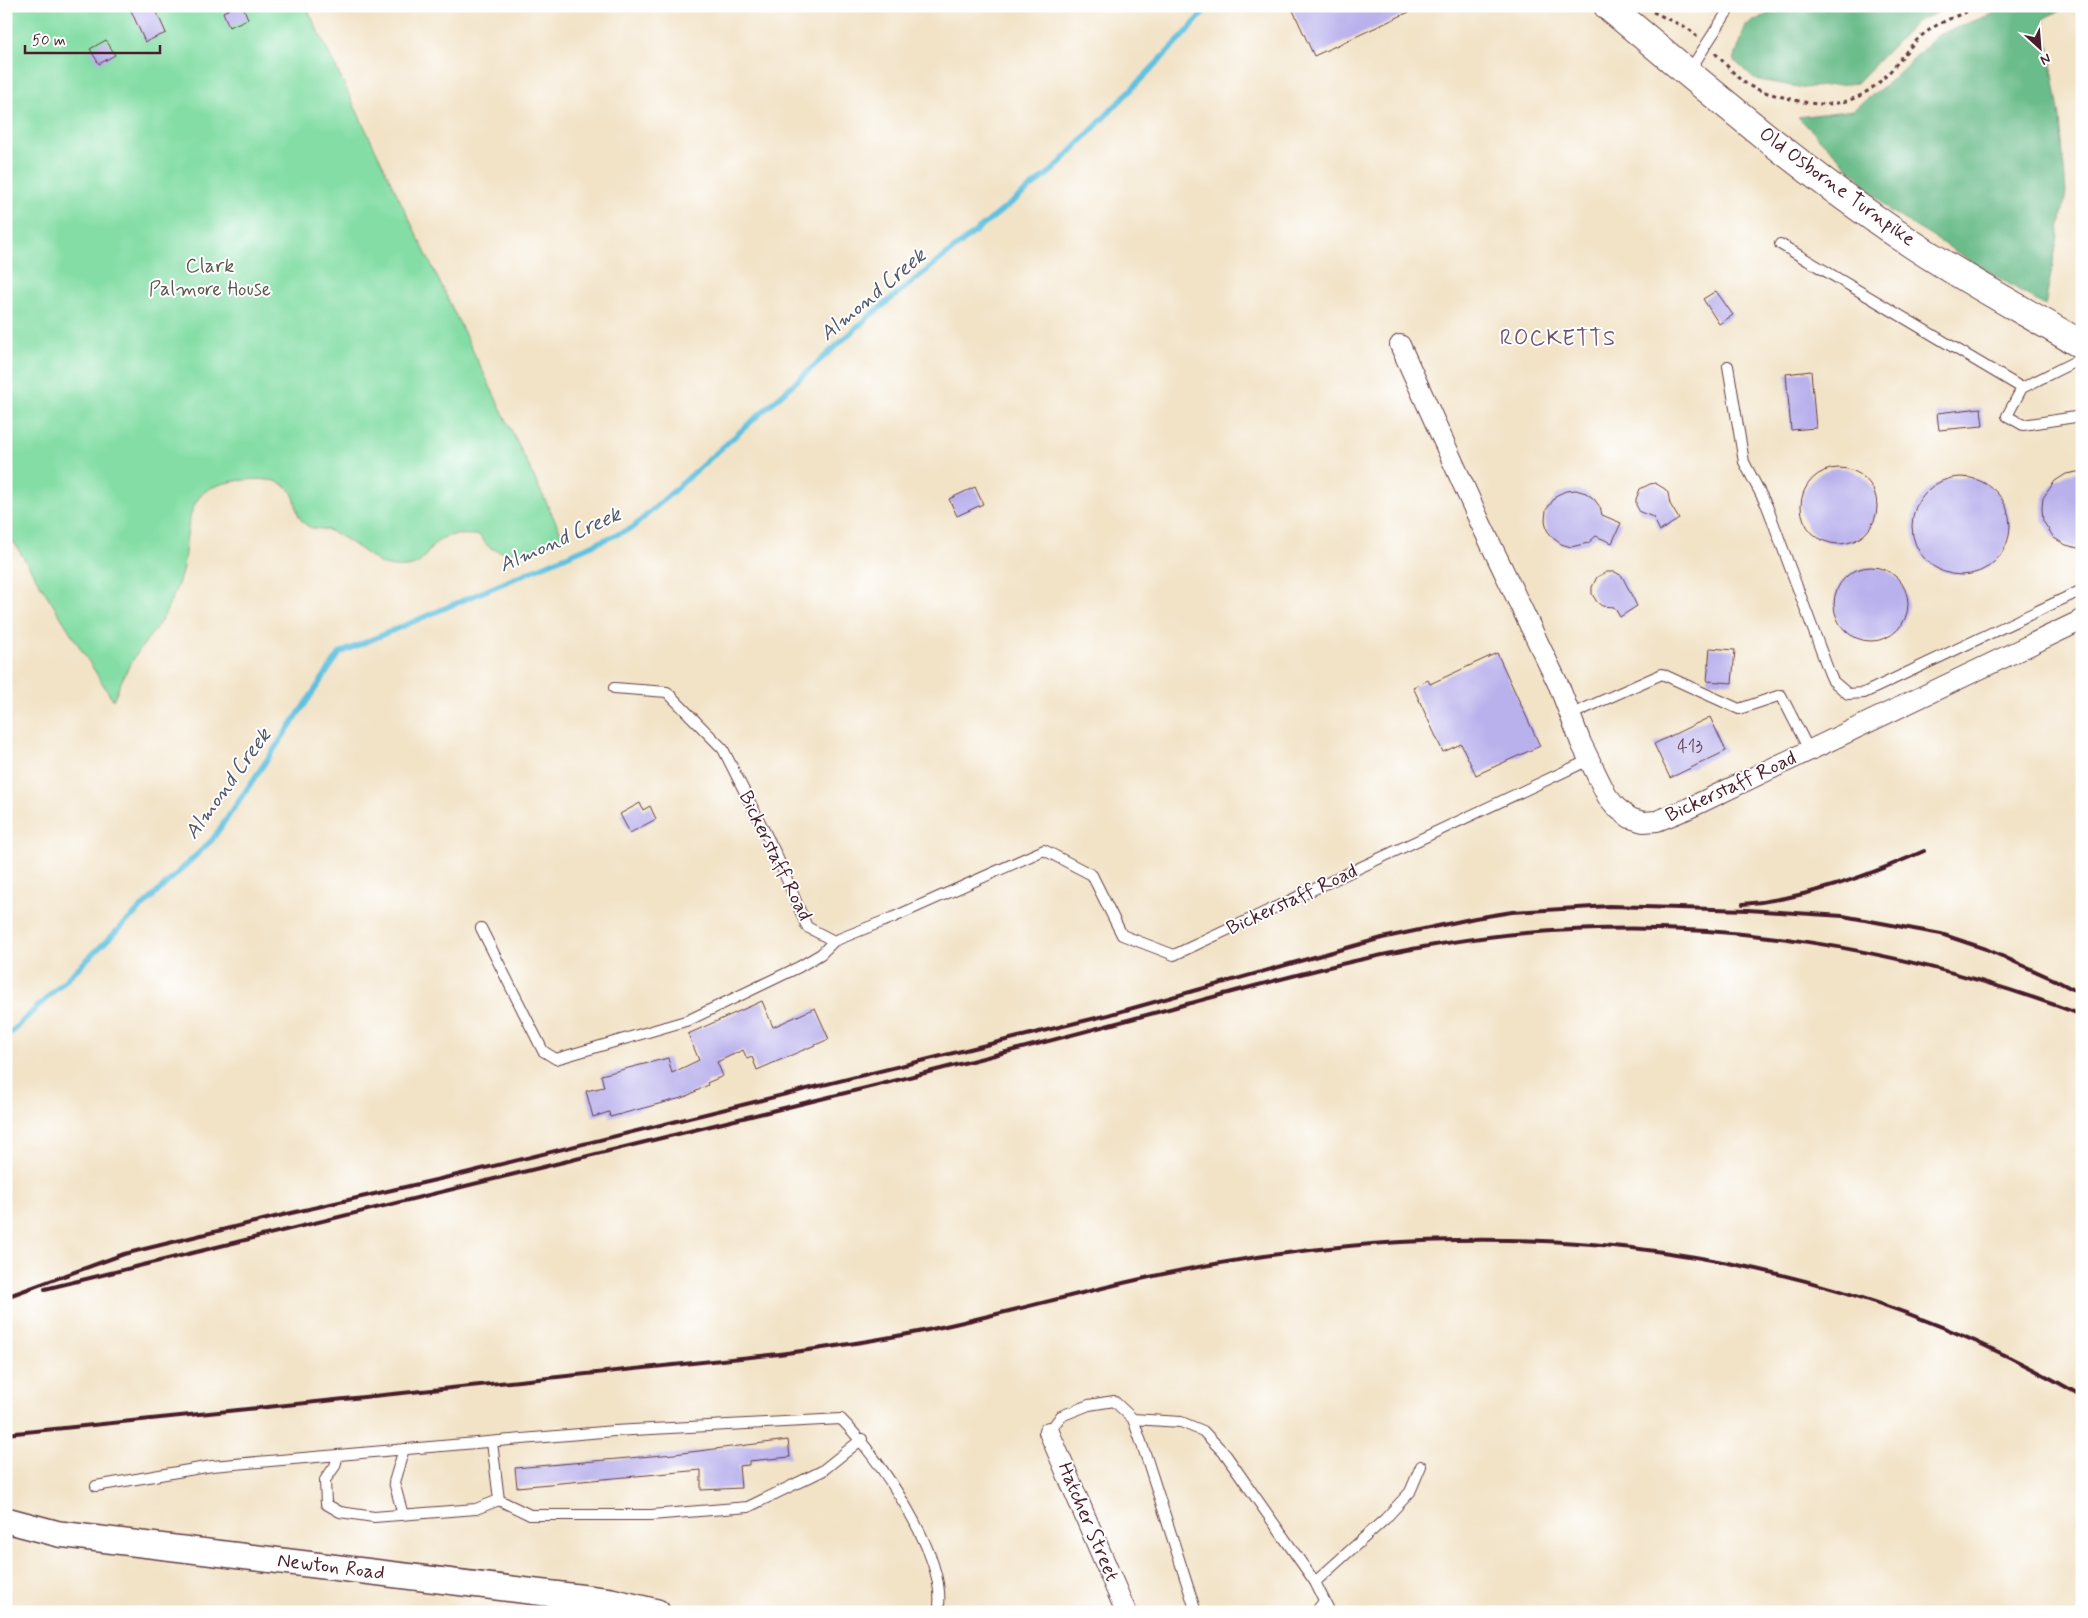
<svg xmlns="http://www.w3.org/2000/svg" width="2088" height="1618" font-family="Mynerve,sans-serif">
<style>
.green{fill:#83dda4;stroke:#667e68}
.forest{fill:#6abc8a;stroke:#5a6e5a}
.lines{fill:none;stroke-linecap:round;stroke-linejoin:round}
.stream{stroke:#60c1df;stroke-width:5.5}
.building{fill:#b9b1ec}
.service-casing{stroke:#633c42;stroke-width:12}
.minor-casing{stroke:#633c42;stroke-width:22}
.tertiary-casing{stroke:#633c42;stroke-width:28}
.primary-casing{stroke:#633c42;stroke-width:30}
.path{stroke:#633c42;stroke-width:3;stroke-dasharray:4 4;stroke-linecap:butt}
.service{stroke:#fff;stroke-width:10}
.minor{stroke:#fff;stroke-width:20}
.tertiary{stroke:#fff;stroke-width:25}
.primary{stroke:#fff;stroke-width:28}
.rail{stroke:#4a1f2b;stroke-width:4}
.labels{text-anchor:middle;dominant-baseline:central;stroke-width:4;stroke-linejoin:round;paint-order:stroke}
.number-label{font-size:18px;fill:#66445b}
.street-label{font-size:20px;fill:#4a1f2b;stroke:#fff}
.park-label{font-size:20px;fill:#5b584f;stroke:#fff}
.water-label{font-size:21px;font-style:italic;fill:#52586a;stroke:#fff}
.quarter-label{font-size:22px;letter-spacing:1px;fill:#71526f;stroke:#fff}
</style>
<rect width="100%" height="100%" fill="#fff"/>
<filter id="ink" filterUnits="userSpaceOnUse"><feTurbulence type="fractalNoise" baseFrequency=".02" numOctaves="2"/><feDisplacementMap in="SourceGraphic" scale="10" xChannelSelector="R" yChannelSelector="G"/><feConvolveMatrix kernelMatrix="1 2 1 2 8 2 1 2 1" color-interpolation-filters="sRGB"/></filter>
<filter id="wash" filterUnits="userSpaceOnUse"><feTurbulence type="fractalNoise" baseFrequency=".0096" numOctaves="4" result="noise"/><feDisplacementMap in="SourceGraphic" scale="20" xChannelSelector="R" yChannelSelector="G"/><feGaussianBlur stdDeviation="1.12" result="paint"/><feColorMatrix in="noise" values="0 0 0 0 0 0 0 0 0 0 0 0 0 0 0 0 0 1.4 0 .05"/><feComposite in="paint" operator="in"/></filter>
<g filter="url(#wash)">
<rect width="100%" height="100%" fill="#f2e3c7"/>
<path class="green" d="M6 6H306L562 535C542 546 509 561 488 546 483 542 483 537 477 535 466 535 453 533 443 538 432 544 429 552 422 560 413 570 392 568 381 564 368 555 343 536 330 531 322 527 313 531 305 524 290 511 303 492 278 482 261 476 216 480 202 494 182 515 189 557 179 581 175 593 169 605 164 616 154 633 139 648 129 666 123 677 118 689 113 700L6 530Z"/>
<path class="forest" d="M1784 6H1953L1916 22 1857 83 1803 88 1754 79 1734 60 1746 25Z
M2006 6H2070L2044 18 2060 118 2066 193 2045 306 1890 211 1859 178 1798 117 1853 110 1888 83 1938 35 1997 12Z"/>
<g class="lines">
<path class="stream" d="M6 1037 212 840 340 653 632 528 872 314 1054 169 1185 34 1209 6"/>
</g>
<g id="blocks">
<path class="building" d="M129 6H154L166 33 145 42Z
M236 6H243L248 19 229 27 223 12Z
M1291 6H1422L1314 56Z
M106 40 115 55 99 64 90 49Z
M1716 291 1733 315 1719 324 1703 299Z
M1811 371 1816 428 1791 430 1786 374Z
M1981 408 1983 426 1939 430 1937 413Z
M1801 506a38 38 0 1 1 76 0a38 38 0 1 1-76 0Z
M2082 471V549L2066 545 2054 538 2043 521 2042 508 2043 498 2055 481 2066 474Z
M1912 526a49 49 0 1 1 98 0a49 49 0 1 1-98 0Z
M1655 483 1665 489 1668 493 1670 504 1679 519 1660 531 1653 517 1640 512 1636 505V499L1640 489 1650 484Z
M975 487 983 504 957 516 949 499Z
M1576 490 1586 493 1594 499 1600 507 1602 515 1621 523 1612 543 1596 536 1588 543 1571 547 1561 544 1553 538 1547 530 1545 520 1546 510 1557 495 1566 491Z
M1834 604a37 37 0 1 1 74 0a37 37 0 1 1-74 0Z
M1607 572H1615L1622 576 1637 606 1620 617 1614 607 1602 606 1597 602 1592 594V587L1597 577Z
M1710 648 1735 650 1732 683 1707 681Z
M1497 653 1540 746 1476 775 1461 744 1443 752 1413 687 1428 680 1430 684Z
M1710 717 1726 751 1670 778 1654 744Z
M640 803 643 810 650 806 656 819 630 833 620 814Z
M762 1001 773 1027 815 1008 829 1039 757 1070 752 1057 747 1059 743 1050 717 1062 723 1076 707 1083 708 1085 685 1097 610 1117 609 1112 593 1117 586 1091 604 1087 601 1075 668 1058 672 1073 699 1060 688 1034Z
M788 1440 790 1457 749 1461V1465L739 1466 741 1488 701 1490V1470L517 1487 515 1468 674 1454Z"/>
</g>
</g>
<g filter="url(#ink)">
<use href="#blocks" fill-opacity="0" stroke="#633c42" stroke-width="1"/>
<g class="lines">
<defs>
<path id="service" d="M1688 73 1731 6
M1780 244 2022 388 2082 358
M1728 366 1744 462 1767 506 1829 672 1833 681 1848 694 1864 693 2082 590
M2022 388 2007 416 2023 425 2082 416
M614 688 667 692 723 749 776 854 807 927 834 941 894 917 1044 850 1092 875 1122 935 1174 955 1589 760
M1570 715 1662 674 1739 709 1781 695 1809 750
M481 928 543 1051 556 1059 689 1020 799 967 821 954 834 941
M1133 1419 1181 1422 1203 1431 1226 1455 1315 1582 1330 1612
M1049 1432 1061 1416 1089 1405 1114 1401 1133 1419 1147 1459 1196 1612
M492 1442 499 1500 530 1515H651L748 1507 822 1471 862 1439
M338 1455 335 1466 325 1480 326 1504 340 1512 374 1517 476 1509 499 1500
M96 1486 212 1466 614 1431 841 1419C877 1455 950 1559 938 1612
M403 1515 394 1482 404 1449
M1315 1582 1385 1519 1410 1492 1421 1466
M1316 1612 1324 1601"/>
<path id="minor" d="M1400 345 1481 524 1559 686 1581 743 1607 796 1617 808 1630 818 1643 822 1657 821 1687 809 2082 620
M1049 1432 1126 1612"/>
<path id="tertiary" d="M6 1520 59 1534 611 1601 657 1612"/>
<path id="primary" d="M1608 6C1705 87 1801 170 1906 240 1962 278 2023 310 2082 345"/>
</defs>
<use href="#service" class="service-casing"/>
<use href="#minor" class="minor-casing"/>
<use href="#tertiary" class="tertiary-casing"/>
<use href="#primary" class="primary-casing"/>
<path class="path" d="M1653 12 1689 29 1697 37
M1715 53C1724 62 1732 72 1741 80 1754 91 1775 95 1791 99 1834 111 1864 102 1893 68 1901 59 1908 48 1918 39 1936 22 1959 15 1982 6"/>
<use href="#service" class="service"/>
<use href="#minor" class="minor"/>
<use href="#tertiary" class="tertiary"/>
<use href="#primary" class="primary"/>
<path class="rail" d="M1743 904C1805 899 1867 876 1924 851
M45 1289C324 1222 603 1153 882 1084 984 1058 1085 1032 1187 1004 1298 974 1410 943 1526 933 1719 916 1901 947 2082 1015
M6 1297 124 1254 287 1214 453 1176 1108 1015 1382 938 1475 918 1512 912 1609 906 1748 910 1843 916 1941 934 1986 949 2055 980 2082 994
M6 1434 779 1354C825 1348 872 1341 918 1332 1020 1311 1119 1280 1221 1263 1520 1211 1817 1242 2082 1396"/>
</g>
</g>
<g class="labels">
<g class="number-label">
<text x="1690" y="747">413</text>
</g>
<g class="street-label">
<text transform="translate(1837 187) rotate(36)">Old Osborne Turnpike</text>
<text transform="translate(1731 787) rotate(-25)">Bickerstaff Road</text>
<text transform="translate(775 856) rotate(64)">Bickerstaff Road</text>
<text transform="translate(1292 900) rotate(-25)">Bickerstaff Road</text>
<text transform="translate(1088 1522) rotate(67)">Hatcher Street</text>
<text transform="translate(331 1567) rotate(7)">Newton Road</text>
</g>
<g class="park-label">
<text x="210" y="266">Clark<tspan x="210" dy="23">Palmore House</tspan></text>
</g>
<g class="water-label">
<text transform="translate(873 295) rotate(-40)">Almond Creek</text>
<text transform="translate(560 540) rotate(-24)">Almond Creek</text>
<text transform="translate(228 784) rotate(-54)">Almond Creek</text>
</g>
<g class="quarter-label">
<text x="1558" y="339">ROCKETTS</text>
</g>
</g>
<rect width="2088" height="1618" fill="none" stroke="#fff" stroke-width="25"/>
<g transform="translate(2040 48) rotate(154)" stroke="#ffffff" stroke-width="4" paint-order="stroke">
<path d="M0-4L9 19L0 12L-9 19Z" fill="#4a1f2b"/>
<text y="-8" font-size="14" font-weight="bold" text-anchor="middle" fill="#4a1f2b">N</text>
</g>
<path d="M25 45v8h135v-8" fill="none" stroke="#4a1f2b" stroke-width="2.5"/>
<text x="32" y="45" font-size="15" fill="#4a1f2b" stroke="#ffffff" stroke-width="4" paint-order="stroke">50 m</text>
</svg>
